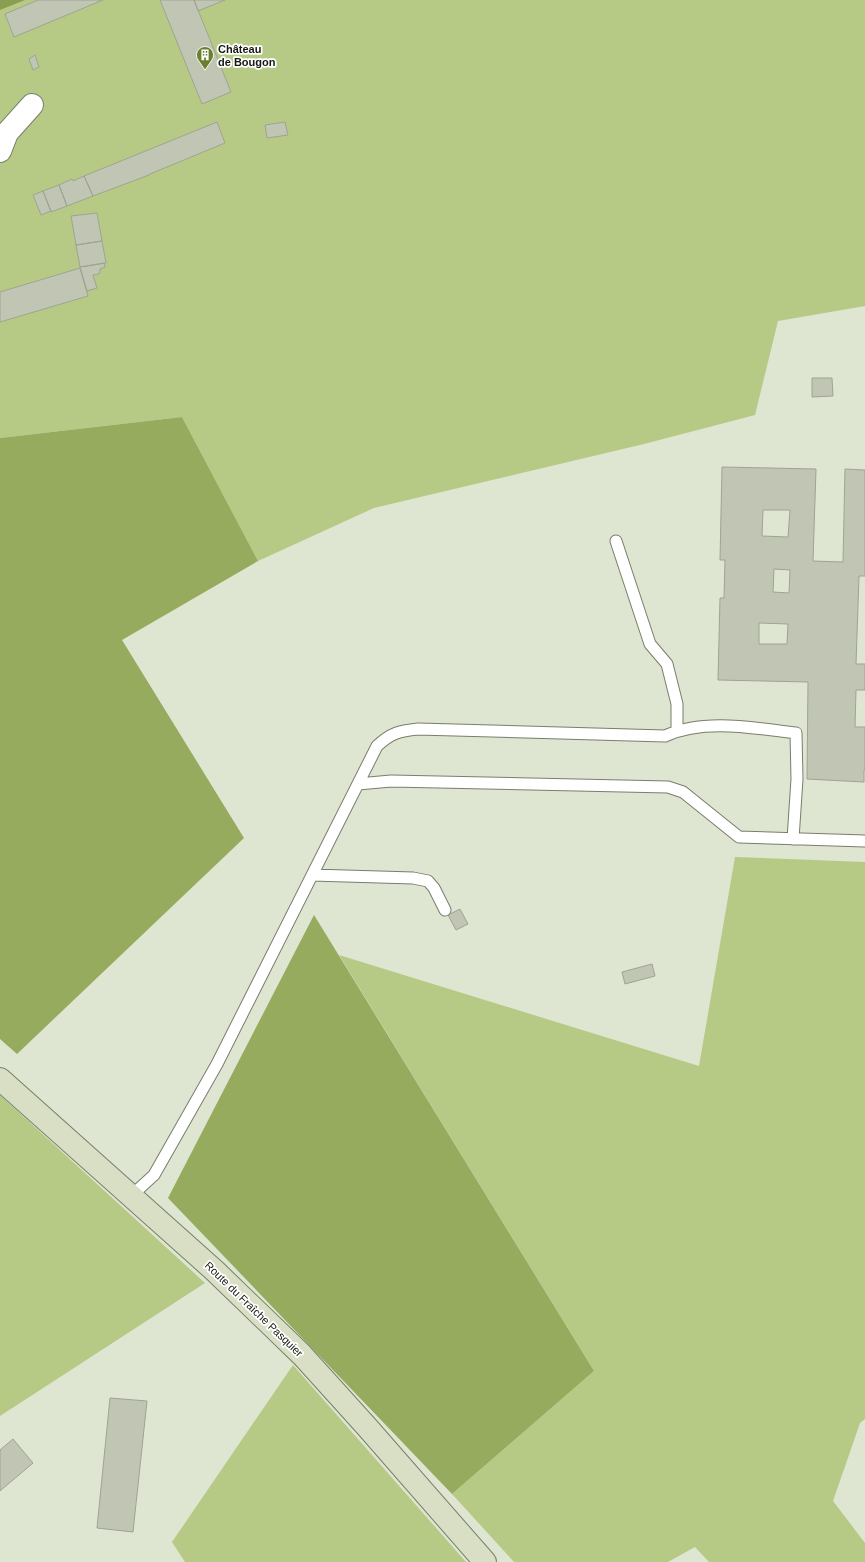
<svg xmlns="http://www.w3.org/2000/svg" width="865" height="1562" font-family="Helvetica,sans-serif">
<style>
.green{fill:#b6ca85}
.forest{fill:#96ab5e}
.water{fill:#899e51}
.building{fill:#c0c6b3;stroke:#9ea492;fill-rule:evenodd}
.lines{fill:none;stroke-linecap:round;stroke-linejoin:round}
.service-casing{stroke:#797e6c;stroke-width:13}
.minor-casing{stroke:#797e6c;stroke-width:24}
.secondary-casing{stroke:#797e6c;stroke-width:24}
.service{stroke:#fff;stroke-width:11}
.minor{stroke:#fff;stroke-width:22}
.secondary{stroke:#d8dfc4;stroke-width:22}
.labels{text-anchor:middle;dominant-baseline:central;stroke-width:3.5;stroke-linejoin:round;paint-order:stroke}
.poi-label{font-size:11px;font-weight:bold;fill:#161811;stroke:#fff;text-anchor:start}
.street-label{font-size:11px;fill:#161811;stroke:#fff}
</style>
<rect width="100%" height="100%" fill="#dee5d1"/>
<path class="green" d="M0 0H865V306L778 321 755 415 644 444 374 508 258 561 182 417 0 438Z
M735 857 865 862V1419L860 1423 833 1501 865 1543V1562H709L695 1547 668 1562H514L452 1494 594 1371 339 955 699 1066Z
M0 1095 205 1283 0 1416Z
M293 1365 466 1562H185L172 1542Z"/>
<path class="forest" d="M182 417 258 561 122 640 244 838 17 1054 0 1039V438Z
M314 915 594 1371 452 1494 168 1198Z"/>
<path class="water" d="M0 0H25L0 10Z"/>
<path class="building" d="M38 0H103L14 37 5 14Z
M160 0H194L231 92 202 104Z
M194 0H225L198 11Z
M35 55 39 67 33 70 29 59Z
M217 122 225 143 150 174 149 175 93 196 84 176Z
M285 122 288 135 267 138 265 125Z
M84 176 93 196 67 206 59 185 72 179 73 181Z
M59 185 67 206 51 212 43 191Z
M43 191 51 211 41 215 33 195Z
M97 213 102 241 76 245 71 216Z
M102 241 106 263 80 267 76 245Z
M104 263 105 267 100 269V273L98 274 93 275 97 288 87 291 80 267Z
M80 268 88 296 0 322V292Z
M812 378H832L833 396 812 397Z
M722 467 816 469 813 561 843 562 845 469 865 470V576H859L856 664H865V690H856L855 727H865V770H864V782L807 779 808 682 718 680 720 598H724L725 560H720ZM763 510H790L788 537 762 536ZM774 569 790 570 789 593 773 592ZM759 623 788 624 787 644H759Z
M460 909 468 924 456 930 448 915Z
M652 964 655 976 625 984 622 972Z
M110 1398 147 1401 133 1532 97 1528Z
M13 1439 33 1463 0 1491V1450Z"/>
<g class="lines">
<defs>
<path id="service" d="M616 541 650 644 667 664 677 704V730
M358 784 391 781 668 787 683 792 739 837 865 841
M312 875 413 878 428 881 434 888 445 910
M131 1196 154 1175 217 1064 377 746C391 733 399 731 418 729L665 736C704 718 754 728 796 733L797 779 793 839"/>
<path id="minor" d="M0 151 7 133 32 105"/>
<path id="secondary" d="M0 1079 215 1271 302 1355 367 1427 485 1562"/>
</defs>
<use href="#service" class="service-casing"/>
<use href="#minor" class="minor-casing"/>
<use href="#secondary" class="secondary-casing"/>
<use href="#service" class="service"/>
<use href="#minor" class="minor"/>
<use href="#secondary" class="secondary"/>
</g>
<defs>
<symbol id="building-pin" viewBox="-11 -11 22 30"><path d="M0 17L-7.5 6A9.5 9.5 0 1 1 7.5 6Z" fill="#6b7f2f" stroke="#fff"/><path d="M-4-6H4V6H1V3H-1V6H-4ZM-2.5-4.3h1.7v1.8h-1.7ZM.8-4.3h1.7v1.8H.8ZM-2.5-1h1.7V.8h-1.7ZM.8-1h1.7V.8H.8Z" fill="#fff"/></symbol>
</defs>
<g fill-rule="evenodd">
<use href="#building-pin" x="195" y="45" width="20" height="27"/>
</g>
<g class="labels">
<g class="poi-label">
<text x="218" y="49">Château<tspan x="218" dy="13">de Bougon</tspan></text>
</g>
<g class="street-label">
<text transform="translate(254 1309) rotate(44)">Route du Fraîche Pasquier</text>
</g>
</g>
</svg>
